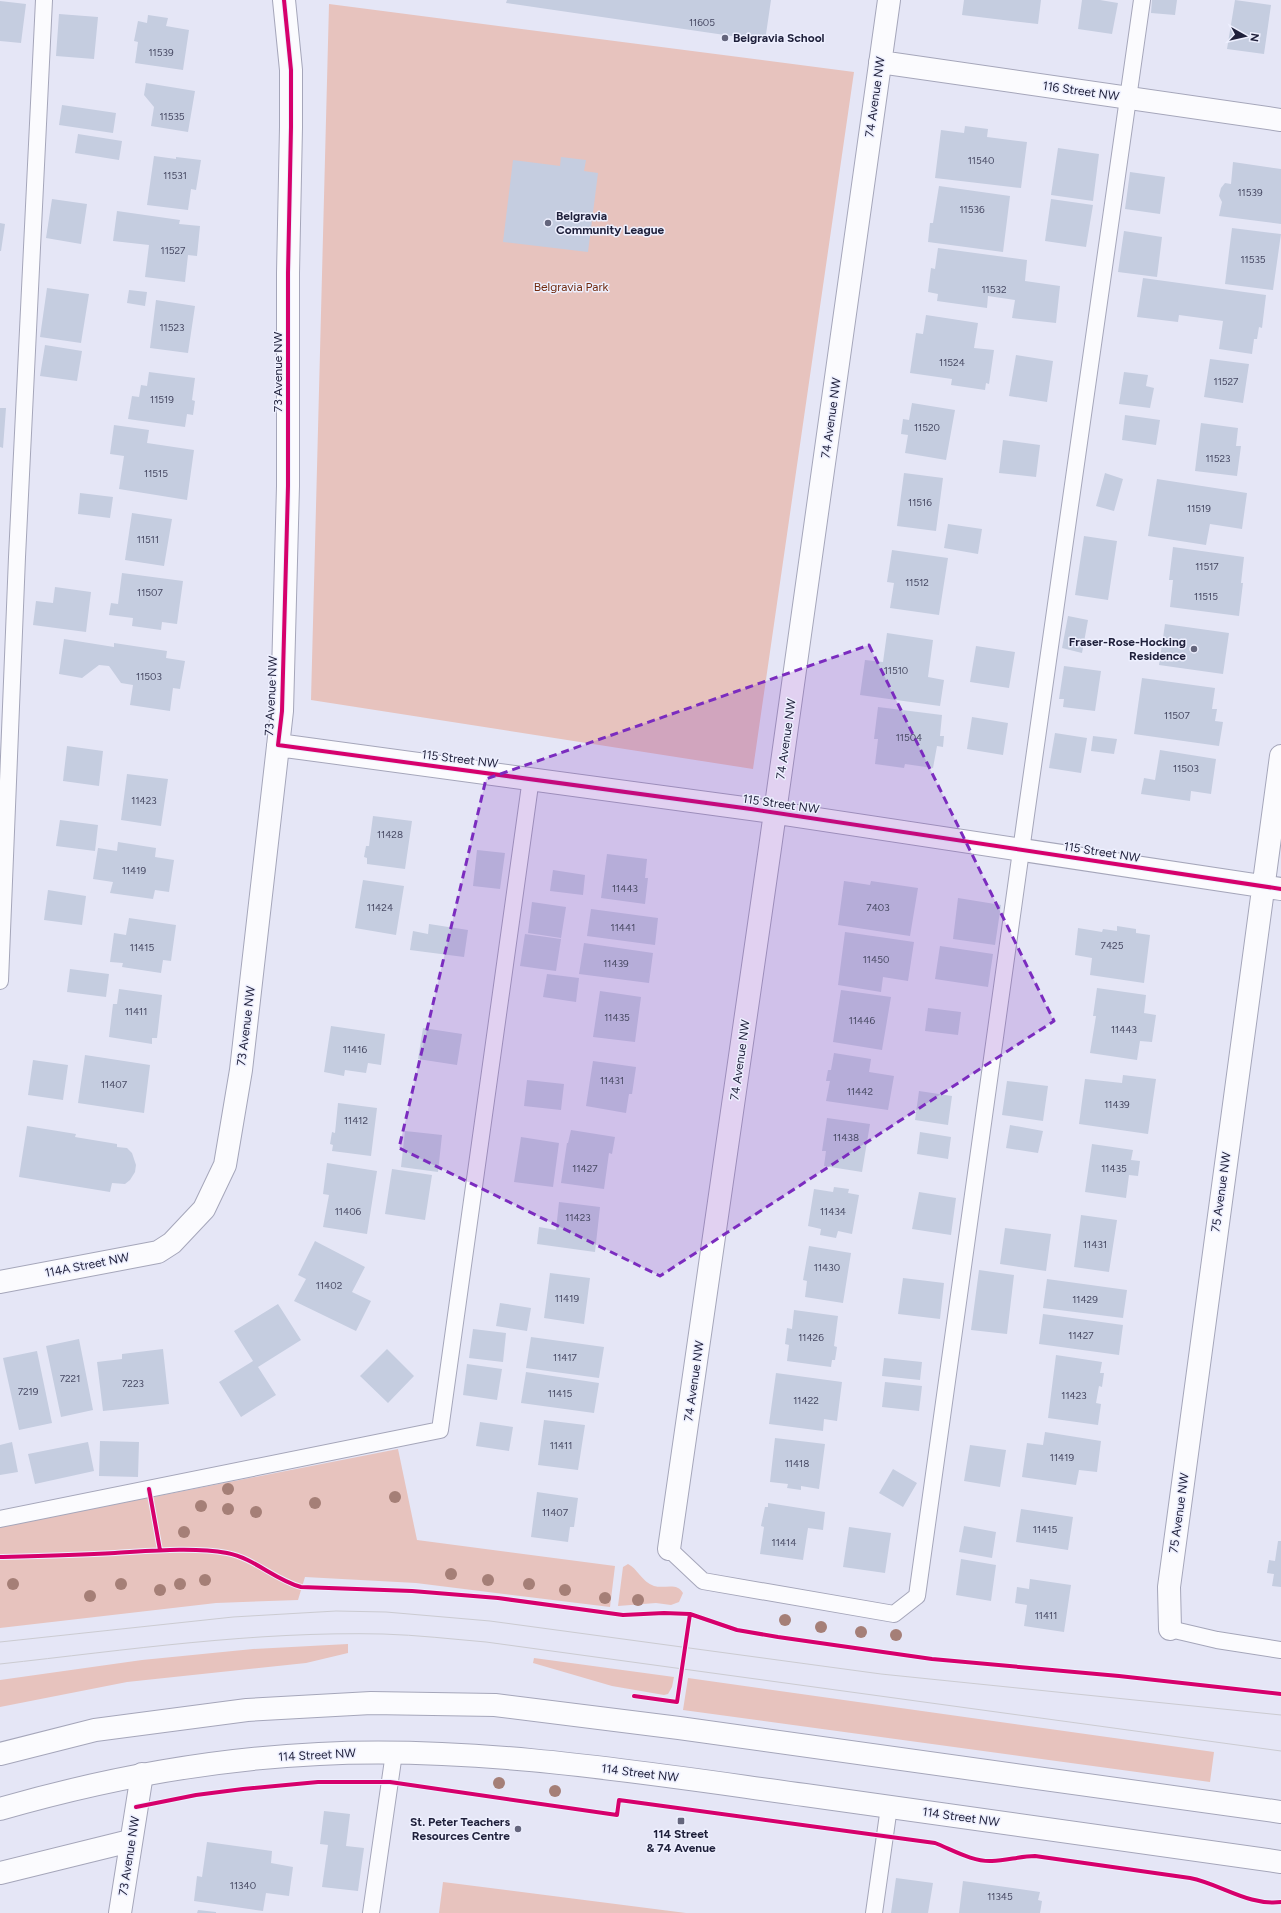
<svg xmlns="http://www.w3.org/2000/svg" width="1281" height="1913" font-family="Figtree,sans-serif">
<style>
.green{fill:#e7c3be}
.building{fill:#c5cde0}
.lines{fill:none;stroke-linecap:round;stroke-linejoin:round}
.service-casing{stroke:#a5a6ba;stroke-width:18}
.minor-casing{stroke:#a5a6ba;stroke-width:24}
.secondary-casing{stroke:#a5a6ba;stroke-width:24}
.service{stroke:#fbfbfe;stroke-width:16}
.minor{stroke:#fbfbfe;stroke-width:22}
.secondary{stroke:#fbfbfe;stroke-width:22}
.tram{stroke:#cbcbd1;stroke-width:1}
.cycleway-casing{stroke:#edeffe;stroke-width:6}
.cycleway{stroke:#d6006c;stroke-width:4}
.tree{fill:#a57f77}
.marked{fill:#7b2cbf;fill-opacity:0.2;stroke:#7b2cbf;stroke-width:3;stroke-dasharray:8 5;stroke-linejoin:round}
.poi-dot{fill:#64657c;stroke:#edeffe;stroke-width:1.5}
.labels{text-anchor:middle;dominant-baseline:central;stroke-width:3;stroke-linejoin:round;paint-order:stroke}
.number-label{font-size:10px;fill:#484a64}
.poi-label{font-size:12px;font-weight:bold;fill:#1e1f3a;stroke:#edeffe;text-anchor:start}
.street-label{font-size:12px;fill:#1e1f3a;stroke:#edeffe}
.park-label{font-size:12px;fill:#712b0f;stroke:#edeffe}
</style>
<rect width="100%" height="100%" fill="#e5e6f6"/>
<path class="green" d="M329 4 854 72 753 769 311 700Z
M398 1449 417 1540 615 1566 610 1607 416 1583 305 1577 298 1600 216 1603 0 1628V1527Z
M628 1564C637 1568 642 1582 654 1586 665 1589 677 1582 683 1593L679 1602 671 1605 656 1603 618 1606 623 1567Z
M348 1644V1653L306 1663 127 1682 0 1707V1680L142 1660 253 1649Z
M534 1658 674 1677 672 1687 668 1694 664 1695 612 1686 533 1663Z
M688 1678 1214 1752 1210 1782 683 1710Z
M443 1882 686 1913H439Z"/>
<path class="building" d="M507 0H771L765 41 506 3Z
M964 0H1041L1038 24 962 15Z
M1082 0H1100L1118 3 1112 34 1078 29Z
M1152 0H1177L1175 15 1151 13Z
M1235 0 1271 5 1264 54 1227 49Z
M0 1 26 4 21 43 0 41Z
M59 14 98 17 94 59 56 56Z
M148 15 168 18 166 26 189 30 183 70 135 63 138 42 134 41 138 21 147 23Z
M146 83 195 91 188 132 151 126 154 107 144 95Z
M62 105 116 113 113 133 59 125Z
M965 126 988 129 987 137 1027 142 1021 188 935 178 941 130 964 133Z
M78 134 122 141 119 160 75 153Z
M1058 148 1099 154 1093 201 1051 195Z
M154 156 176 159V157L201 160 196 190 191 189 188 210 147 205Z
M561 157 586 160 584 171 598 173 588 252 503 242 513 160 560 166Z
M1233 162 1281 169V224L1219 216 1222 202 1219 196 1221 188 1225 183 1231 184Z
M1130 172 1165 177 1160 214 1125 209Z
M939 186 1010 196 1003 252 928 242 930 223H933Z
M52 199 87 204 81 244 46 238Z
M1051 199 1093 205 1086 247 1045 241Z
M117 211 180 220 179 224 200 226 197 256 188 255 185 282 145 277 149 245 113 241Z
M0 223 5 224 1 251H0Z
M1232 228 1281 234 1273 290 1225 284Z
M1124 231 1162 237 1157 277 1118 272Z
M938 248 1027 260 1025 281 1060 286 1056 323 1012 318 1015 300 988 296 987 308 937 301 938 294 928 292 931 268 935 269Z
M1143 278 1266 295 1262 328 1259 327 1257 339H1254L1252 354 1219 349 1223 321 1179 315 1178 322 1137 317Z
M47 288 89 294 81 343 40 337Z
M129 290 147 292 145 306 127 303Z
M156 300 195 306 188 353 150 348Z
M926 315 978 323 974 348 994 350 989 384 986 383 985 390 951 385 952 379 910 373 916 333 923 334Z
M45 345 82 351 77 381 40 376Z
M1016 355 1053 361 1047 402 1009 396Z
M1210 359 1249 364 1243 403 1204 397Z
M149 372 195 378 192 400 195 401 193 415 187 414 185 427 128 419 132 396 139 397 141 385 147 386Z
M1124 372 1148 375 1146 386 1154 388 1150 408 1119 404Z
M912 403 955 410 946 460 905 453 908 435 901 434 903 419 909 420Z
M0 408H6L3 448 0 447Z
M1125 415 1160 420 1156 445 1122 440Z
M1201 423 1238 428 1236 446H1241L1237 476 1195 471Z
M114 425 149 430 147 443 194 450 187 500 119 489 124 456 110 454Z
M1003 440 1040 445 1036 477 999 473Z
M904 473 943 478 936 531 897 526Z
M1105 473 1123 479 1114 511 1096 506Z
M1157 479 1247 493 1242 529 1210 524 1206 545 1148 536Z
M80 493 113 497 110 518 78 514Z
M132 513 172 519 164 566 125 560Z
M948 524 982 529 978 554 944 548Z
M1084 536 1117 541 1108 600 1075 595Z
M1173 547 1244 557 1241 583H1243L1239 616 1170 607 1173 580H1169Z
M892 550 948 558 939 615 890 608 894 583 887 582Z
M122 573 183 581 177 624 162 622 161 630 132 626 133 618 109 615 111 603 118 604Z
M55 587 91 592 86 632 33 625 36 601 53 603Z
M1068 616 1088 620 1082 653 1062 648Z
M1165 624 1229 633 1223 674 1159 665Z
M887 633 933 640 928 677 944 680 940 706 860 695 865 660 883 662Z
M64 639 114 647V643L167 651 166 658 185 661 180 689 173 688 170 711 130 705 133 685 121 683 109 666 99 665 82 678 59 674Z
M976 646 1015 652 1009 688 970 682Z
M1064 666 1101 671 1095 711 1063 707 1064 699H1059Z
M1142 678 1215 688 1212 709H1217L1215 721 1223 722 1219 746 1134 734Z
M878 707 942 715 940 736H944L943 747 937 746 933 768 905 764 904 768 875 764 878 739H874Z
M972 717 1008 723 1003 755 967 749Z
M1055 733 1087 738 1081 773 1049 768Z
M1093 736 1117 739 1114 754 1091 751Z
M67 746 103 751 99 786 63 781Z
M1160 750 1216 759 1211 794 1191 791 1190 801 1141 794 1144 778 1155 780Z
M127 774 168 779 161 826 121 820Z
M373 816 412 821 405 869 367 864V858L364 857 366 846H369Z
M60 820 98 825 95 851 56 846Z
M118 842 156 848 155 857 174 860 169 892 155 890 153 899 110 893 113 882 93 879 98 848 117 851Z
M477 850 505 853 500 889 473 886Z
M607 854 647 859 645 878H648L645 904 601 898Z
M553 870 585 875 583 895 550 891Z
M363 880 404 886 396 935 355 928Z
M844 881 870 885 871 881 918 888 910 936 838 925Z
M48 890 86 896 82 925 44 920Z
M958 898 1001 905 995 945 953 939Z
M532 902 566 907 561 938 528 933Z
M591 909 658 918 655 945 587 936Z
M129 918 176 925 171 961 163 960 161 973 122 967 123 963 110 962 114 933 126 935Z
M429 924 468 930 464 957 410 950 413 931 428 934Z
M1117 926 1136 929V933L1150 935 1144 983 1090 975 1092 958 1075 955 1078 928 1102 932 1103 929 1117 931Z
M845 932 914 942 908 981 883 977 881 992 838 985Z
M525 934 561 939 556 971 520 966Z
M584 943 653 953 649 983 579 974Z
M940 946 993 954 988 987 935 979Z
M70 969 109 974 106 997 67 992Z
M547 974 579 978 576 1002 543 997Z
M1097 988 1146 995 1144 1013 1156 1015 1152 1042 1140 1041 1137 1060 1090 1053 1096 1016H1093Z
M119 989 162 995 157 1038H152V1044L109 1037 113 1004H117Z
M841 990 891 997 882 1050 833 1042Z
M600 991 641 997 635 1042 593 1037Z
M928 1008 961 1012 958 1035 925 1031Z
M331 1026 385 1034 381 1065 368 1063 366 1073 345 1070 344 1076 324 1072Z
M423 1028 462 1034 457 1065 418 1059Z
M834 1053 871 1059 869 1072 894 1076 888 1110 826 1101 830 1081H826L828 1070H831Z
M85 1055 150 1065 144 1113 78 1103Z
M33 1060 68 1065 63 1100 28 1095Z
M593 1061 636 1067 632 1094H629L626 1113 586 1106Z
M1123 1075 1156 1079 1148 1134 1079 1124 1085 1079 1122 1083Z
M527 1080 564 1084 561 1110 524 1106Z
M1007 1081 1048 1086 1043 1121 1002 1115Z
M919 1091 952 1096 948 1125 915 1120Z
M338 1103 377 1108 371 1156 332 1151 333 1145 330 1144 332 1132 335 1133Z
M827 1118 870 1124 862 1172 824 1166 826 1151H822Z
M1010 1125 1043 1131 1038 1153 1006 1148Z
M27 1126 76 1134 75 1137 117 1144V1147L127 1148 132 1153 136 1165 135 1172 130 1180 125 1184 112 1183 110 1192 19 1177Z
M571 1130 615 1137 612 1154 609 1153 604 1189 561 1183 567 1143H568Z
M405 1131 442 1135 438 1172 401 1167Z
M920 1132 951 1137 948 1159 917 1154Z
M521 1137 559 1143 553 1187 514 1182Z
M1092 1144 1133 1150 1131 1160 1140 1161 1138 1176 1129 1175 1126 1198 1085 1192Z
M327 1163 377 1171 367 1234 323 1227 329 1195 323 1194Z
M392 1169 432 1175 425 1220 385 1214Z
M834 1187 849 1189 848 1193 859 1195 852 1234 838 1231 836 1238 820 1235 821 1229 808 1226 814 1189 833 1192Z
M919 1192 956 1198 951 1235 912 1229Z
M559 1202 600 1207 595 1252 537 1244 539 1227 556 1230Z
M1081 1215 1117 1220 1109 1272 1074 1267Z
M1005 1228 1051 1234 1046 1271 1000 1264Z
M315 1241 365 1267 352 1292 371 1301 356 1331 294 1301 306 1279 298 1275Z
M809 1246 851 1253 843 1303 805 1297 807 1281 803 1280Z
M979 1270 1014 1275 1007 1334 971 1330Z
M550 1273 590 1278 584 1324 544 1318Z
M903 1278 944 1283 940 1319 898 1314Z
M1047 1279 1127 1290 1123 1318 1043 1308Z
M500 1303 531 1308 527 1331 496 1326Z
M278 1304 301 1340 258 1367 276 1395 241 1417 219 1382 253 1361 234 1331Z
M794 1310 838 1316 834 1346 837 1347 835 1360H832L831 1367 787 1361 789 1345 785 1344 787 1328 792 1329Z
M1043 1314 1123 1325 1119 1355 1039 1344Z
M473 1329 506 1333 503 1362 469 1358Z
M531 1337 604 1347 599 1378 526 1368Z
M79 1339 93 1410 61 1417 46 1346Z
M163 1349 169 1404 103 1411 97 1362 122 1359V1354Z
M387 1349 414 1376 388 1403 360 1376Z
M37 1351 52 1423 19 1430 3 1358Z
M1056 1355 1102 1362 1100 1373H1104L1102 1387 1099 1386 1096 1403 1101 1404 1098 1425 1048 1418Z
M884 1358 922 1362 920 1380 882 1376Z
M467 1364 502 1369 497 1400 463 1395Z
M526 1372 599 1383 594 1413 521 1403Z
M776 1373 842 1382 837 1421 824 1419 823 1431 769 1424Z
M885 1382 922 1386 919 1411 882 1407Z
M544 1420 585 1425 578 1470 538 1465Z
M480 1422 513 1427 509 1451 476 1446Z
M1045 1432 1101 1441 1097 1472 1079 1470 1076 1485 1022 1477 1027 1443 1043 1445Z
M775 1438 825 1444 819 1489 801 1486V1490L787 1488 788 1484 770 1482Z
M100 1441 139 1442 138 1477 99 1476Z
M12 1442 18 1472 0 1475V1445Z
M88 1442 94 1471 35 1484 28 1454Z
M970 1445 1006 1450 1000 1487 964 1481Z
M893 1469 917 1483 903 1507 879 1493Z
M537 1492 578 1498 574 1527H570L568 1542 531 1537Z
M768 1503 825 1512 823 1530 808 1528 803 1560 760 1554 764 1527 761 1526 765 1507H768Z
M1021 1509 1073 1517 1068 1550 1016 1542Z
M964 1526 996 1532 992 1558 959 1552Z
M849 1527 891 1533 885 1573 843 1567Z
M1278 1541H1281V1587L1272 1586 1274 1574 1267 1573 1269 1560 1275 1561Z
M961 1559 996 1565 991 1601 956 1595Z
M1030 1579 1071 1585 1064 1632 1024 1626 1027 1605 1015 1603 1017 1587 1029 1589Z
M324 1811 350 1814 346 1846 364 1848 358 1891 322 1887 328 1845 320 1844Z
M207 1842 272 1851 271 1863 293 1867 289 1896 266 1893 263 1911 194 1901 197 1876 202 1877Z
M896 1878 933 1883 928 1913H891Z
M963 1881 1040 1892 1038 1900 1042 1901 1040 1913H959Z
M198 1910 216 1912V1913H197Z"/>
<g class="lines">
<defs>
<path id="service" d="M0 981 17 557 44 0
M0 1519 440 1430 531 778
M669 1549 703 1581 894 1614 917 1596 1026 815 1142 0
M1170 1629 1217 1640 1281 1650
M371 1913 394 1753
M874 1913 889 1807"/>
<path id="minor" d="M880 62 1281 120
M278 745 751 809 1281 889
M0 1282 158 1252 172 1243 204 1209 225 1165 241 1070 282 711 288 486V273L291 127V70L284 0
M669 1549 770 848 889 0
M1170 1629 1169 1587 1281 756
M0 1873 130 1841
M120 1913 142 1774"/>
<path id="secondary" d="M0 1754 95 1730 247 1710 371 1703 495 1705 679 1728 1281 1812
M0 1809C104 1779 211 1759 319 1754 482 1746 644 1773 805 1795 963 1817 1122 1839 1281 1862"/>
</defs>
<use href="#service" class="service-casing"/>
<use href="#minor" class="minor-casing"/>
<use href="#secondary" class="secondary-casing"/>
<use href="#service" class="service"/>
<use href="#minor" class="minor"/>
<use href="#secondary" class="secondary"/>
<path class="tram" d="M0 1642 233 1617 336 1611 386 1612 490 1621 881 1674 1281 1715
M0 1664C127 1650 255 1631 383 1634 417 1635 451 1639 486 1642L1281 1751"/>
<defs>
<path id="cycleway" d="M284 0 291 70V127L288 273V486L282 711 278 745 751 809 1281 889
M149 1489 160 1550
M0 1557C38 1556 77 1555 115 1553 150 1551 193 1547 227 1553 254 1558 275 1580 301 1587L412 1591 498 1598 623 1615 664 1613 690 1614 737 1630 778 1637 932 1659 1119 1676 1281 1694
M634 1696 677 1702 690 1614
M136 1807 196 1795 243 1789 318 1782H390L617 1815 619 1800 935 1843C953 1850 973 1862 992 1861 1006 1861 1020 1856 1035 1856L1190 1878C1221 1884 1248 1906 1281 1902"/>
</defs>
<use href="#cycleway" class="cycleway-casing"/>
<use href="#cycleway" class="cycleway"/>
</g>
<g class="tree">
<circle cx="228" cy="1489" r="6"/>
<circle cx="395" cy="1497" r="6"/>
<circle cx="315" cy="1503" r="6"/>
<circle cx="201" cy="1506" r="6"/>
<circle cx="228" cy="1509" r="6"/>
<circle cx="256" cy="1512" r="6"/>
<circle cx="184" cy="1532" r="6"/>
<circle cx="451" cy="1574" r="6"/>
<circle cx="205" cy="1580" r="6"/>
<circle cx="488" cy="1580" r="6"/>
<circle cx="13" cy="1584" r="6"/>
<circle cx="121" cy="1584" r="6"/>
<circle cx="180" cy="1584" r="6"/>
<circle cx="529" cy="1584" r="6"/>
<circle cx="160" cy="1590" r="6"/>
<circle cx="565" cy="1590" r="6"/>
<circle cx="90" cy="1596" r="6"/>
<circle cx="605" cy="1598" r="6"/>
<circle cx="638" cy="1600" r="6"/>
<circle cx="785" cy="1620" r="6"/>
<circle cx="821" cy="1627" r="6"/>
<circle cx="861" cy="1632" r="6"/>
<circle cx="896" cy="1635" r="6"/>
<circle cx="499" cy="1783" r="6"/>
<circle cx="555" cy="1791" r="6"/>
</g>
<path class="marked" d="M869 645 1054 1021 660 1276 399 1148 486 779Z"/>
<g class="poi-dot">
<circle cx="725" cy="38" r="4"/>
<circle cx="548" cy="223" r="4"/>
<circle cx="1194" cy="649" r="4"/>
<rect x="677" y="1817" width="8" height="8" rx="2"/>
<circle cx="518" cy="1829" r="4"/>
</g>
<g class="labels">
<g class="number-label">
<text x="702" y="22">11605</text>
<text x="161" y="52">11539</text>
<text x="172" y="116">11535</text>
<text x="981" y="160">11540</text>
<text x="175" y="175">11531</text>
<text x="1250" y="192">11539</text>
<text x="972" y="209">11536</text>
<text x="173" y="250">11527</text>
<text x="1253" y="259">11535</text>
<text x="994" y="289">11532</text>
<text x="172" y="327">11523</text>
<text x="952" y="362">11524</text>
<text x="1226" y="381">11527</text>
<text x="162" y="399">11519</text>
<text x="927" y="427">11520</text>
<text x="1218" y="458">11523</text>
<text x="156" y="473">11515</text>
<text x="920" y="502">11516</text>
<text x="1199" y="508">11519</text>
<text x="148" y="539">11511</text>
<text x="1207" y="566">11517</text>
<text x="917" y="582">11512</text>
<text x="150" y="592">11507</text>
<text x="1206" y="596">11515</text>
<text x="896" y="670">11510</text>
<text x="149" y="676">11503</text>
<text x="1177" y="715">11507</text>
<text x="909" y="737">11504</text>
<text x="1186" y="768">11503</text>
<text x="144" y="800">11423</text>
<text x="390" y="834">11428</text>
<text x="134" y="870">11419</text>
<text x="625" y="888">11443</text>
<text x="380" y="907">11424</text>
<text x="878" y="907">7403</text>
<text x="623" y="927">11441</text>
<text x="1112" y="945">7425</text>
<text x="142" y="947">11415</text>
<text x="876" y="959">11450</text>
<text x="616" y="963">11439</text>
<text x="136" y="1011">11411</text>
<text x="617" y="1017">11435</text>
<text x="862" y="1020">11446</text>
<text x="1124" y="1029">11443</text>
<text x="355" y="1049">11416</text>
<text x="612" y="1080">11431</text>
<text x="114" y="1084">11407</text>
<text x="860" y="1091">11442</text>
<text x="1117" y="1104">11439</text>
<text x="356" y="1120">11412</text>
<text x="846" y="1137">11438</text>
<text x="585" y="1168">11427</text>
<text x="1114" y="1168">11435</text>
<text x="348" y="1211">11406</text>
<text x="833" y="1211">11434</text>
<text x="578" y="1217">11423</text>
<text x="1095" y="1244">11431</text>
<text x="827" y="1267">11430</text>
<text x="329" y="1285">11402</text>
<text x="567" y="1298">11419</text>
<text x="1085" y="1299">11429</text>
<text x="1081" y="1335">11427</text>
<text x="811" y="1337">11426</text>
<text x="565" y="1357">11417</text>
<text x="70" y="1378">7221</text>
<text x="133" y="1383">7223</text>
<text x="28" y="1391">7219</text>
<text x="560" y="1393">11415</text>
<text x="1074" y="1395">11423</text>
<text x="806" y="1400">11422</text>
<text x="561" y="1445">11411</text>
<text x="1062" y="1457">11419</text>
<text x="797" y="1463">11418</text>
<text x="555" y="1512">11407</text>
<text x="1045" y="1529">11415</text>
<text x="784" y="1542">11414</text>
<text x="1046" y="1615">11411</text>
<text x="243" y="1885">11340</text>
<text x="1000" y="1896">11345</text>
</g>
<g class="poi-label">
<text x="733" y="38">Belgravia School</text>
<text x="556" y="216">Belgravia<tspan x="556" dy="14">Community League</tspan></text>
<text x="1186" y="642" text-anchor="end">Fraser-Rose-Hocking<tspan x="1186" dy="14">Residence</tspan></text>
<text x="510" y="1822" text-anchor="end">St. Peter Teachers<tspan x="510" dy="14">Resources Centre</tspan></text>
<text x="681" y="1834" text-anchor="middle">114 Street<tspan x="681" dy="14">&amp; 74 Avenue</tspan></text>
</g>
<g class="street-label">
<text transform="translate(1081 91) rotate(8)">116 Street NW</text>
<text transform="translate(875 97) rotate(-82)">74 Avenue NW</text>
<text transform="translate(278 372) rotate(-90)">73 Avenue NW</text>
<text transform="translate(831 418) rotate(-82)">74 Avenue NW</text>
<text transform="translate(271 696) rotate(-87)">73 Avenue NW</text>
<text transform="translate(786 739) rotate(-82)">74 Avenue NW</text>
<text transform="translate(460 759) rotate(7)">115 Street NW</text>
<text transform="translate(781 804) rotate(8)">115 Street NW</text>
<text transform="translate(1102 852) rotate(9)">115 Street NW</text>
<text transform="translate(246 1026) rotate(-83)">73 Avenue NW</text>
<text transform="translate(740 1060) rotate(-82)">74 Avenue NW</text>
<text transform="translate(1221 1192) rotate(-82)">75 Avenue NW</text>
<text transform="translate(87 1265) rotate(-11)">114A Street NW</text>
<text transform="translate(694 1381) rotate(-82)">74 Avenue NW</text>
<text transform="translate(1179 1513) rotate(-82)">75 Avenue NW</text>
<text transform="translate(317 1755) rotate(-3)">114 Street NW</text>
<text transform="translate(640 1773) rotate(7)">114 Street NW</text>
<text transform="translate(961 1817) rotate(8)">114 Street NW</text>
<text transform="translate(129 1856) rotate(-81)">73 Avenue NW</text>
</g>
<g class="park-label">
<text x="571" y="287">Belgravia Park</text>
</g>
</g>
<g transform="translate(1245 36) rotate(98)" stroke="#edeffe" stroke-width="3" paint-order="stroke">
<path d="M0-3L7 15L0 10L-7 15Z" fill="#1e1f3a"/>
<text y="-6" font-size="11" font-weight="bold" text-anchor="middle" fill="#1e1f3a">N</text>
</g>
</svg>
